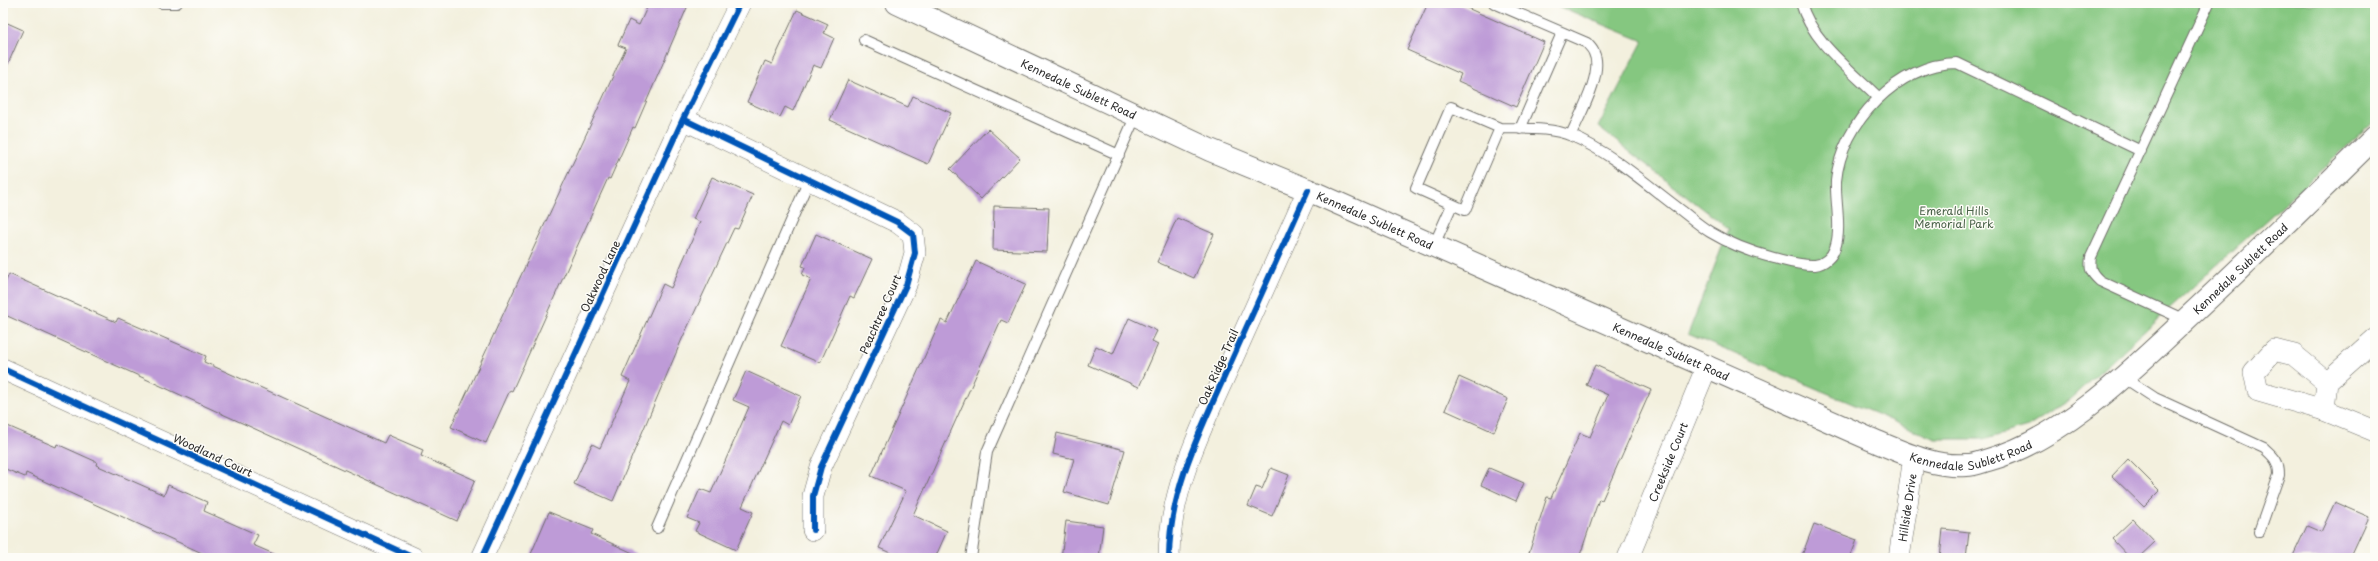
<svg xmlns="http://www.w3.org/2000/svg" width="2378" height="561" font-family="'Playpen Sans',sans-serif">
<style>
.green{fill:#85c780;stroke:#587956}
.building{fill:#be9bd7}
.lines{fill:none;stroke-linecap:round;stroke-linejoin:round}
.service-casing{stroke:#71706a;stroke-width:12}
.minor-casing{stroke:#71706a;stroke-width:22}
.secondary-casing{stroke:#71706a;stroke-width:24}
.service{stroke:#fff;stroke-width:10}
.minor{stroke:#fff;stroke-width:21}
.secondary{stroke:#fff;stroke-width:22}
.cycleway-casing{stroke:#fdfcf7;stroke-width:8}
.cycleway{stroke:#0057b8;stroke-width:6}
.labels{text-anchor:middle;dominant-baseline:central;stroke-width:3;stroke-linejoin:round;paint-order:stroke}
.street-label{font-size:11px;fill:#2b2b2b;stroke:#fdfcf7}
.park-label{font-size:11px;fill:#4a6249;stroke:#fdfcf7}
</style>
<rect width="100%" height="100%" fill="#fdfcf7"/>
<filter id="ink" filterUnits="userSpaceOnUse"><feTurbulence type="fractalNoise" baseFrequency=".025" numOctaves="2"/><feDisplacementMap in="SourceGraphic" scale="8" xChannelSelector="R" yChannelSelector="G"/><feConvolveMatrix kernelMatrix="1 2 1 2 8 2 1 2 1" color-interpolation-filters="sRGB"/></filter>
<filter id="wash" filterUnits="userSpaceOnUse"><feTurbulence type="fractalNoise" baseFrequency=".012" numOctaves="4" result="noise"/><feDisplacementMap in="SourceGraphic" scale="16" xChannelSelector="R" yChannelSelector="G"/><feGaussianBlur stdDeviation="0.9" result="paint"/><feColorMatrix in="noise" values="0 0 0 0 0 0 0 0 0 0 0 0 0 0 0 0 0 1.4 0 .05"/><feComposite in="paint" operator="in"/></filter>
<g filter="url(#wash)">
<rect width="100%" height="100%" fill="#f3f0de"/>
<path class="green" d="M1551 3H2375V121L2070 399 2028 427 1986 439H1935L1688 334 1729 229 1598 127 1643 41Z"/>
<g id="blocks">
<path class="building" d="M649 3H689L635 128 633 127 610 179 608 178 512 391 510 390 486 443 451 427 626 48 618 45 629 20 639 25Z
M1428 3H1456L1544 42 1516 107 1458 81 1461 74 1407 50Z
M797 10 828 24 824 33 834 38 821 68 813 65 793 111 785 107 780 117 747 102 765 61 772 64Z
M3 21 23 30 3 75Z
M848 80 908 107 913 96 951 113 928 164 830 120Z
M988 129 1020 158 981 199 950 169Z
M712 177 753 195 738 229 734 228 682 339 613 501 574 484 592 444 600 448 630 381 622 377 663 284 671 288 700 222 693 219Z
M994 206 1049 208 1047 252 993 250Z
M1177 218 1214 234 1194 278 1157 262Z
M816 234 872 259 854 298 850 296 820 363 781 346 811 279 802 275 805 267 802 266Z
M976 261 1026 284 1008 323 1001 320 913 515 947 531 935 558H902L879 548 906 491 871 476 941 320 947 323Z
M9 274 116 322 118 318 206 356 204 362 384 443 388 435 423 450 421 456 475 480 457 521 3 314V288Z
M1129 318 1157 331 1152 341 1158 344 1139 387 1088 365 1096 346 1113 354Z
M1595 365 1651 390 1602 500 1599 499 1579 558H1544L1529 553 1547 497 1551 498 1580 433 1590 437 1608 395 1586 385Z
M746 371 801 396 788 425 781 421 742 507 753 512 736 550 695 531 699 523 687 518 700 489 711 493 749 407 733 400Z
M1459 377 1508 399 1494 432 1445 410Z
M3 424 56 447 57 444 97 462 96 465 164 495 168 485 207 502 204 511 258 535 253 545 283 558H213L26 473 25 477 3 468Z
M1057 433 1125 450 1109 505 1064 492 1074 459 1053 454Z
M2128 459 2160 491 2144 507 2112 476Z
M1271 468 1289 475 1272 516 1248 506 1256 487 1262 489Z
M1489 468 1524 483 1516 501 1481 485Z
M2335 502 2369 517 2350 558H2292L2307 526 2321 532Z
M549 512 593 530 591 534 644 558H540L531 554Z
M2133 519 2155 542 2138 558H2130L2112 539Z
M1066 521 1103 526 1099 558H1061Z
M1814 524 1857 540 1850 558H1801Z
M1943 529 1969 532 1966 558H1940Z"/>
</g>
</g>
<g filter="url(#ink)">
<use href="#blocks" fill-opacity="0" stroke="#71706a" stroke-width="1"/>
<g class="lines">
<defs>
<path id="service" d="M161 3H177
M1494 3 1587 43C1589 46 1593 49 1594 53 1604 73 1579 116 1571 135
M1801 3C1812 42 1851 70 1879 98
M864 40 1119 155
M1451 107 1500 128 1465 210 1416 188Z
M1500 128C1523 129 1550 127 1572 136 1612 153 1647 185 1682 211 1691 218 1700 226 1710 232 1730 244 1751 252 1774 258 1786 261 1802 266 1815 265 1824 264 1832 257 1835 248 1842 228 1835 202 1836 181 1841 123 1899 63 1957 63L2141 151
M1520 129 1562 33
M1434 245 1452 205
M2185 320 2100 281C2091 273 2089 269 2091 257L2209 3
M2123 377 2155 398 2264 448C2274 457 2279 461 2279 475L2259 532
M657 528 809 180
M971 558 987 452 1136 115"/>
<g id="minor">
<path d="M683 119 897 222 913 234 915 253 906 285 821 467 813 496V530"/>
<path d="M3 369 414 558"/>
<path d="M2327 382 2294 355 2274 350 2254 372 2258 391 2324 410 2327 382 2375 339"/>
<path d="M2324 410 2375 431"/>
<path d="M482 558 683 119 740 3"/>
<path d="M1169 558C1169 489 1203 425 1230 364 1256 306 1282 248 1308 190"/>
<path id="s1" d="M1628 558 1707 366"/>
<path id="s2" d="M1899 558 1914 457"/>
</g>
<g id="secondary">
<path id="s3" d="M897 3 1210 150 1308 190 1870 439C1900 451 1933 468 1967 465 1974 465 1981 462 1988 460 2067 438 2138 364 2197 309 2257 253 2316 195 2375 137"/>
</g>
</defs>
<use href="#service" class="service-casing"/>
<use href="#minor" class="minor-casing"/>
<use href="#secondary" class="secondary-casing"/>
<use href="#service" class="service"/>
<use href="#minor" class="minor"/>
<use href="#secondary" class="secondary"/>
<defs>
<path id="cycleway" d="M683 119 897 222 913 234 915 253 906 285 821 467 813 496V530
M3 369 414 558
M482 558 683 119 740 3
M1169 558C1169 489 1203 425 1230 364 1256 306 1282 248 1308 190"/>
</defs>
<use href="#cycleway" class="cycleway-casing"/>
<use href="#cycleway" class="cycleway"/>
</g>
</g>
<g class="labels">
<g class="street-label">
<text stroke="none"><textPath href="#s3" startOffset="201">Kennedale Sublett Road</textPath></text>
<text stroke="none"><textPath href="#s3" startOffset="525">Kennedale Sublett Road</textPath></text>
<text stroke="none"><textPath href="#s3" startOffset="1509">Kennedale Sublett Road</textPath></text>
<text transform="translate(600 276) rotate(-65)">Oakwood Lane</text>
<text transform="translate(880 314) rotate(-66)">Peachtree Court</text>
<text stroke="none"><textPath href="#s3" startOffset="849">Kennedale Sublett Road</textPath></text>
<text transform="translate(1218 367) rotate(-66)">Oak Ridge Trail</text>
<text stroke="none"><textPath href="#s3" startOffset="1173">Kennedale Sublett Road</textPath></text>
<text transform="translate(213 455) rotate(25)">Woodland Court</text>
<text stroke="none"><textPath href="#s1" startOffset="104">Creekside Court</textPath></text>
<text stroke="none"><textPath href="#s2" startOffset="51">Hillside Drive</textPath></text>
</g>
<g class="park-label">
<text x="1954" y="210">Emerald Hills<tspan x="1954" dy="13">Memorial Park</tspan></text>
</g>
</g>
<rect width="2378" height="561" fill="none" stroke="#fdfcf7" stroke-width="16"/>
</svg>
